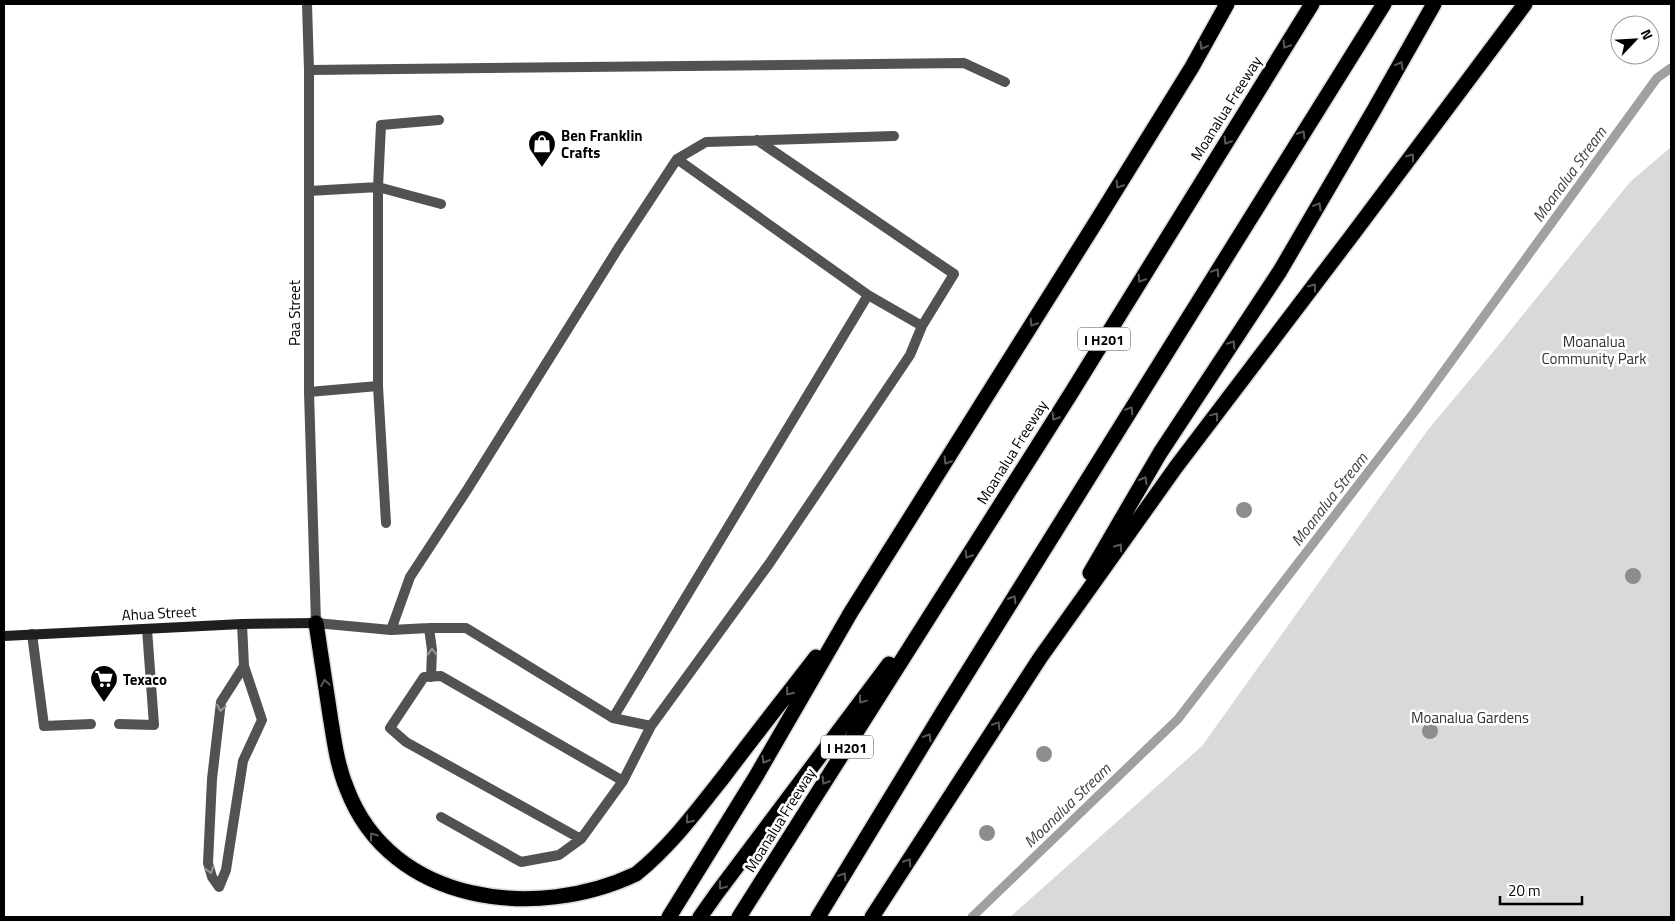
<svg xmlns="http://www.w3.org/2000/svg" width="1675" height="921" font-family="'Titillium Web',sans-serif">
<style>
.green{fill:#d9d9d9}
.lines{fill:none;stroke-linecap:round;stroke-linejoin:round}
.stream{stroke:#a0a0a0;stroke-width:9}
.highway-casing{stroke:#dbdbdb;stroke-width:18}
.lane{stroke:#525252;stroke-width:10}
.street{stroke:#525252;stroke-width:10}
.secondary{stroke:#1f1f1f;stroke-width:10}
.highway{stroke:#000;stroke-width:15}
.tree{fill:#8d8d8d}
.oneway{stroke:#595959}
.oneway2{stroke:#979797}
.labels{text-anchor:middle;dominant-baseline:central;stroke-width:5;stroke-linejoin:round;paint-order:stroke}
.shield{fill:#fff;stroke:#4c4c4c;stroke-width:1}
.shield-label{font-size:14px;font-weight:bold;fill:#000}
.street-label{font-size:15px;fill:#000;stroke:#fff}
.poi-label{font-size:15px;font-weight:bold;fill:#000;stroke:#fff;text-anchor:start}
.park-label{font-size:15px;fill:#303030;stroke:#fff}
.water-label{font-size:16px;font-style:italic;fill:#414141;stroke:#fff}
</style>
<rect width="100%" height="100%" fill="#fff"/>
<path class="green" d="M1671 147V917H1010L1202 746 1427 431 1493 352 1630 182Z"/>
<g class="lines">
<path class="stream" d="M972 917 1178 719 1415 411 1657 78 1671 68"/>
<defs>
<path id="highway" d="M1090 573 1160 453 1280 271 1374 110 1434 4
M316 623C321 654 325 684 330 715 334 740 337 765 347 789 391 905 537 921 636 874 671 846 698 809 725 775 755 735 786 696 816 657
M669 917 755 778 851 612 1096 222 1192 67 1227 4
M700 917 717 893 889 664
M739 917 1070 395 1312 4
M818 917 944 710 1384 4
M872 917 1040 658 1176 467 1353 234 1525 4"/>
</defs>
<use href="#highway" class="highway-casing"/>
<path class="lane" d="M309 70 964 63 1005 82
M757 140 954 274 922 326
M309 191 378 187 441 204
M309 392 378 386
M386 523 378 386V187L381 125 439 120
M316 623 391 630 429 628H466L613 718 651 726 623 781 581 839 559 855 521 862 441 817
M242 624 244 666 262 720 243 761 226 870 219 887 212 877 208 863 212 779 221 702 244 666
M429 628 432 650 431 677
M391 630 410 577 467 490 619 247 677 159 706 142 894 136
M32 634 44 726 91 724
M613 718 868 295
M119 724 154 725 147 629
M651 726 769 564 910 355 922 326 868 295 677 159
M581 839 406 742 390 728 424 677 441 676 623 781"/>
<path class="street" d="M307 4 309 70V392L316 623"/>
<path class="secondary" d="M4 636 242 624 316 623"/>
<use href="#highway" class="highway"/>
</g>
<g class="tree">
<circle cx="1244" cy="510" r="8"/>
<circle cx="1633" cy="576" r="8"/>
<circle cx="1430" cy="731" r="8"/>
<circle cx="1044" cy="754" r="8"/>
<circle cx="987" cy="833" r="8"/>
</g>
<defs><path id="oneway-chevron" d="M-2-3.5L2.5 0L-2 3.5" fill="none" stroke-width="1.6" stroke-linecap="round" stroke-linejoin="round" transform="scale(1.25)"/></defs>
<g class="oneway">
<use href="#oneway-chevron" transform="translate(1286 45) rotate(122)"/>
<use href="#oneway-chevron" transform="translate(1203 46) rotate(119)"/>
<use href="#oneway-chevron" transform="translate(1400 65) rotate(-61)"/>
<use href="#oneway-chevron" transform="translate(1302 134) rotate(-58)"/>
<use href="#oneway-chevron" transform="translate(1227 141) rotate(122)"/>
<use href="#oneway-chevron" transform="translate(1411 157) rotate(-53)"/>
<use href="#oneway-chevron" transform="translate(1119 185) rotate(122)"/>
<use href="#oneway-chevron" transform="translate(1318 206) rotate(-59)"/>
<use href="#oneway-chevron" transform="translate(1216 272) rotate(-58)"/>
<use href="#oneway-chevron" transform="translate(1141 279) rotate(122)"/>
<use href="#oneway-chevron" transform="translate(1313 287) rotate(-53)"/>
<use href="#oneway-chevron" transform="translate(1033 323) rotate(122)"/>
<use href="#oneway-chevron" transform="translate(1232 344) rotate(-57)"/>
<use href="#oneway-chevron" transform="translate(1130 410) rotate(-58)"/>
<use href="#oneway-chevron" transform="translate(1215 416) rotate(-53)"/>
<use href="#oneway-chevron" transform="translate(1055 417) rotate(122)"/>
<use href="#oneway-chevron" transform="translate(947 461) rotate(122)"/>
<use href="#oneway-chevron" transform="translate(1144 480) rotate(-60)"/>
<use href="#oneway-chevron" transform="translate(1119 547) rotate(-55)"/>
<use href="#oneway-chevron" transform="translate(968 555) rotate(122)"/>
<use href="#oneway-chevron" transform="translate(1013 599) rotate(-58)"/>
<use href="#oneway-chevron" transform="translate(325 683) rotate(-99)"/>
<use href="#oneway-chevron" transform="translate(789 692) rotate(128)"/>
<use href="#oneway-chevron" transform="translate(862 700) rotate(127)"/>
<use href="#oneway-chevron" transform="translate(997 725) rotate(-57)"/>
<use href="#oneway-chevron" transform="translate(928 737) rotate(-59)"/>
<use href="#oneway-chevron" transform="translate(765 760) rotate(120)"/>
<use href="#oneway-chevron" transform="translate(825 781) rotate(122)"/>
<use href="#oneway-chevron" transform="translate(689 820) rotate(129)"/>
<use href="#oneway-chevron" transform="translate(373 836) rotate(-126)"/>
<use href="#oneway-chevron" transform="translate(908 862) rotate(-57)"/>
<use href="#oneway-chevron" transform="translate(843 876) rotate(-59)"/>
<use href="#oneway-chevron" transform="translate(722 886) rotate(127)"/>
</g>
<g class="oneway2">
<use href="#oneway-chevron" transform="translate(432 652) rotate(-91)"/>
<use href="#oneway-chevron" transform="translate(221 708) rotate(100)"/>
<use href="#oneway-chevron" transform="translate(210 870) rotate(74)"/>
</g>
<defs>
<symbol id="shop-pin" viewBox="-11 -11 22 30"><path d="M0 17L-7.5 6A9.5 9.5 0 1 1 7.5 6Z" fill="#000" stroke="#fff"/><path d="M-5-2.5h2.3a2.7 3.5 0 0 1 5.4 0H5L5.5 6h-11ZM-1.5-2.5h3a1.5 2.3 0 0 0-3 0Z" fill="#fff"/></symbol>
<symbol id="supermarket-pin" viewBox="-11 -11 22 30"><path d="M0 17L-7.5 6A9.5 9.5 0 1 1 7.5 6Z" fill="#000" stroke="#fff"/><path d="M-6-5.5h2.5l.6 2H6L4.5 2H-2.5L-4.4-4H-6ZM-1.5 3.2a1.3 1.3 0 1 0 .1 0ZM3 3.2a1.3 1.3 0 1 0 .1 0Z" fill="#fff"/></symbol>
</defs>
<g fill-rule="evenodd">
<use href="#shop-pin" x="526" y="128" width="32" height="43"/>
<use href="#supermarket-pin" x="88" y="663" width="32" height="43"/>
</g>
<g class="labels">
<g class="shield">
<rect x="1078" y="327.5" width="52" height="23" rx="4"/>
<rect x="821" y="735.5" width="52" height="23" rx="4"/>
</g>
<g class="shield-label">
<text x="1104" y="339">I H201</text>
<text x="847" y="747">I H201</text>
</g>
<g class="street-label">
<text transform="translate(1226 108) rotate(-58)">Moanalua Freeway</text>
<text transform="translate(294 313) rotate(-90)">Paa Street</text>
<text transform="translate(1012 452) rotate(-58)">Moanalua Freeway</text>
<text transform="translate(159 613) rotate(-3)">Ahua Street</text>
<text transform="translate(780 820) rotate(-58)">Moanalua Freeway</text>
</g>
<g class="poi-label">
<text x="561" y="135">Ben Franklin<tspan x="561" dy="17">Crafts</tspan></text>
<text x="123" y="679">Texaco</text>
</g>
<g class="park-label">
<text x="1594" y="341">Moanalua<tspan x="1594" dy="17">Community Park</tspan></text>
<text x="1470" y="717">Moanalua Gardens</text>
</g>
<g class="water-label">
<text transform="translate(1569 174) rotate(-54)">Moanalua Stream</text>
<text transform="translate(1329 499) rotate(-52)">Moanalua Stream</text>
<text transform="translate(1067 805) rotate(-44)">Moanalua Stream</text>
</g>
</g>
<rect width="1675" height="921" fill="none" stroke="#000000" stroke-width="10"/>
<g transform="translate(1635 40) rotate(65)"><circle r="24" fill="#ffffff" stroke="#999999"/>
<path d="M0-4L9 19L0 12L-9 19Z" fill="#000000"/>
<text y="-8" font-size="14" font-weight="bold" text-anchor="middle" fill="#000000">N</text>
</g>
<path d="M1500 896v8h82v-8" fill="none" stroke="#000000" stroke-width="2.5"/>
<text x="1508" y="896" font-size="15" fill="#000000" stroke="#ffffff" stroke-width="4" paint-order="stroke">20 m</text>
</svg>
